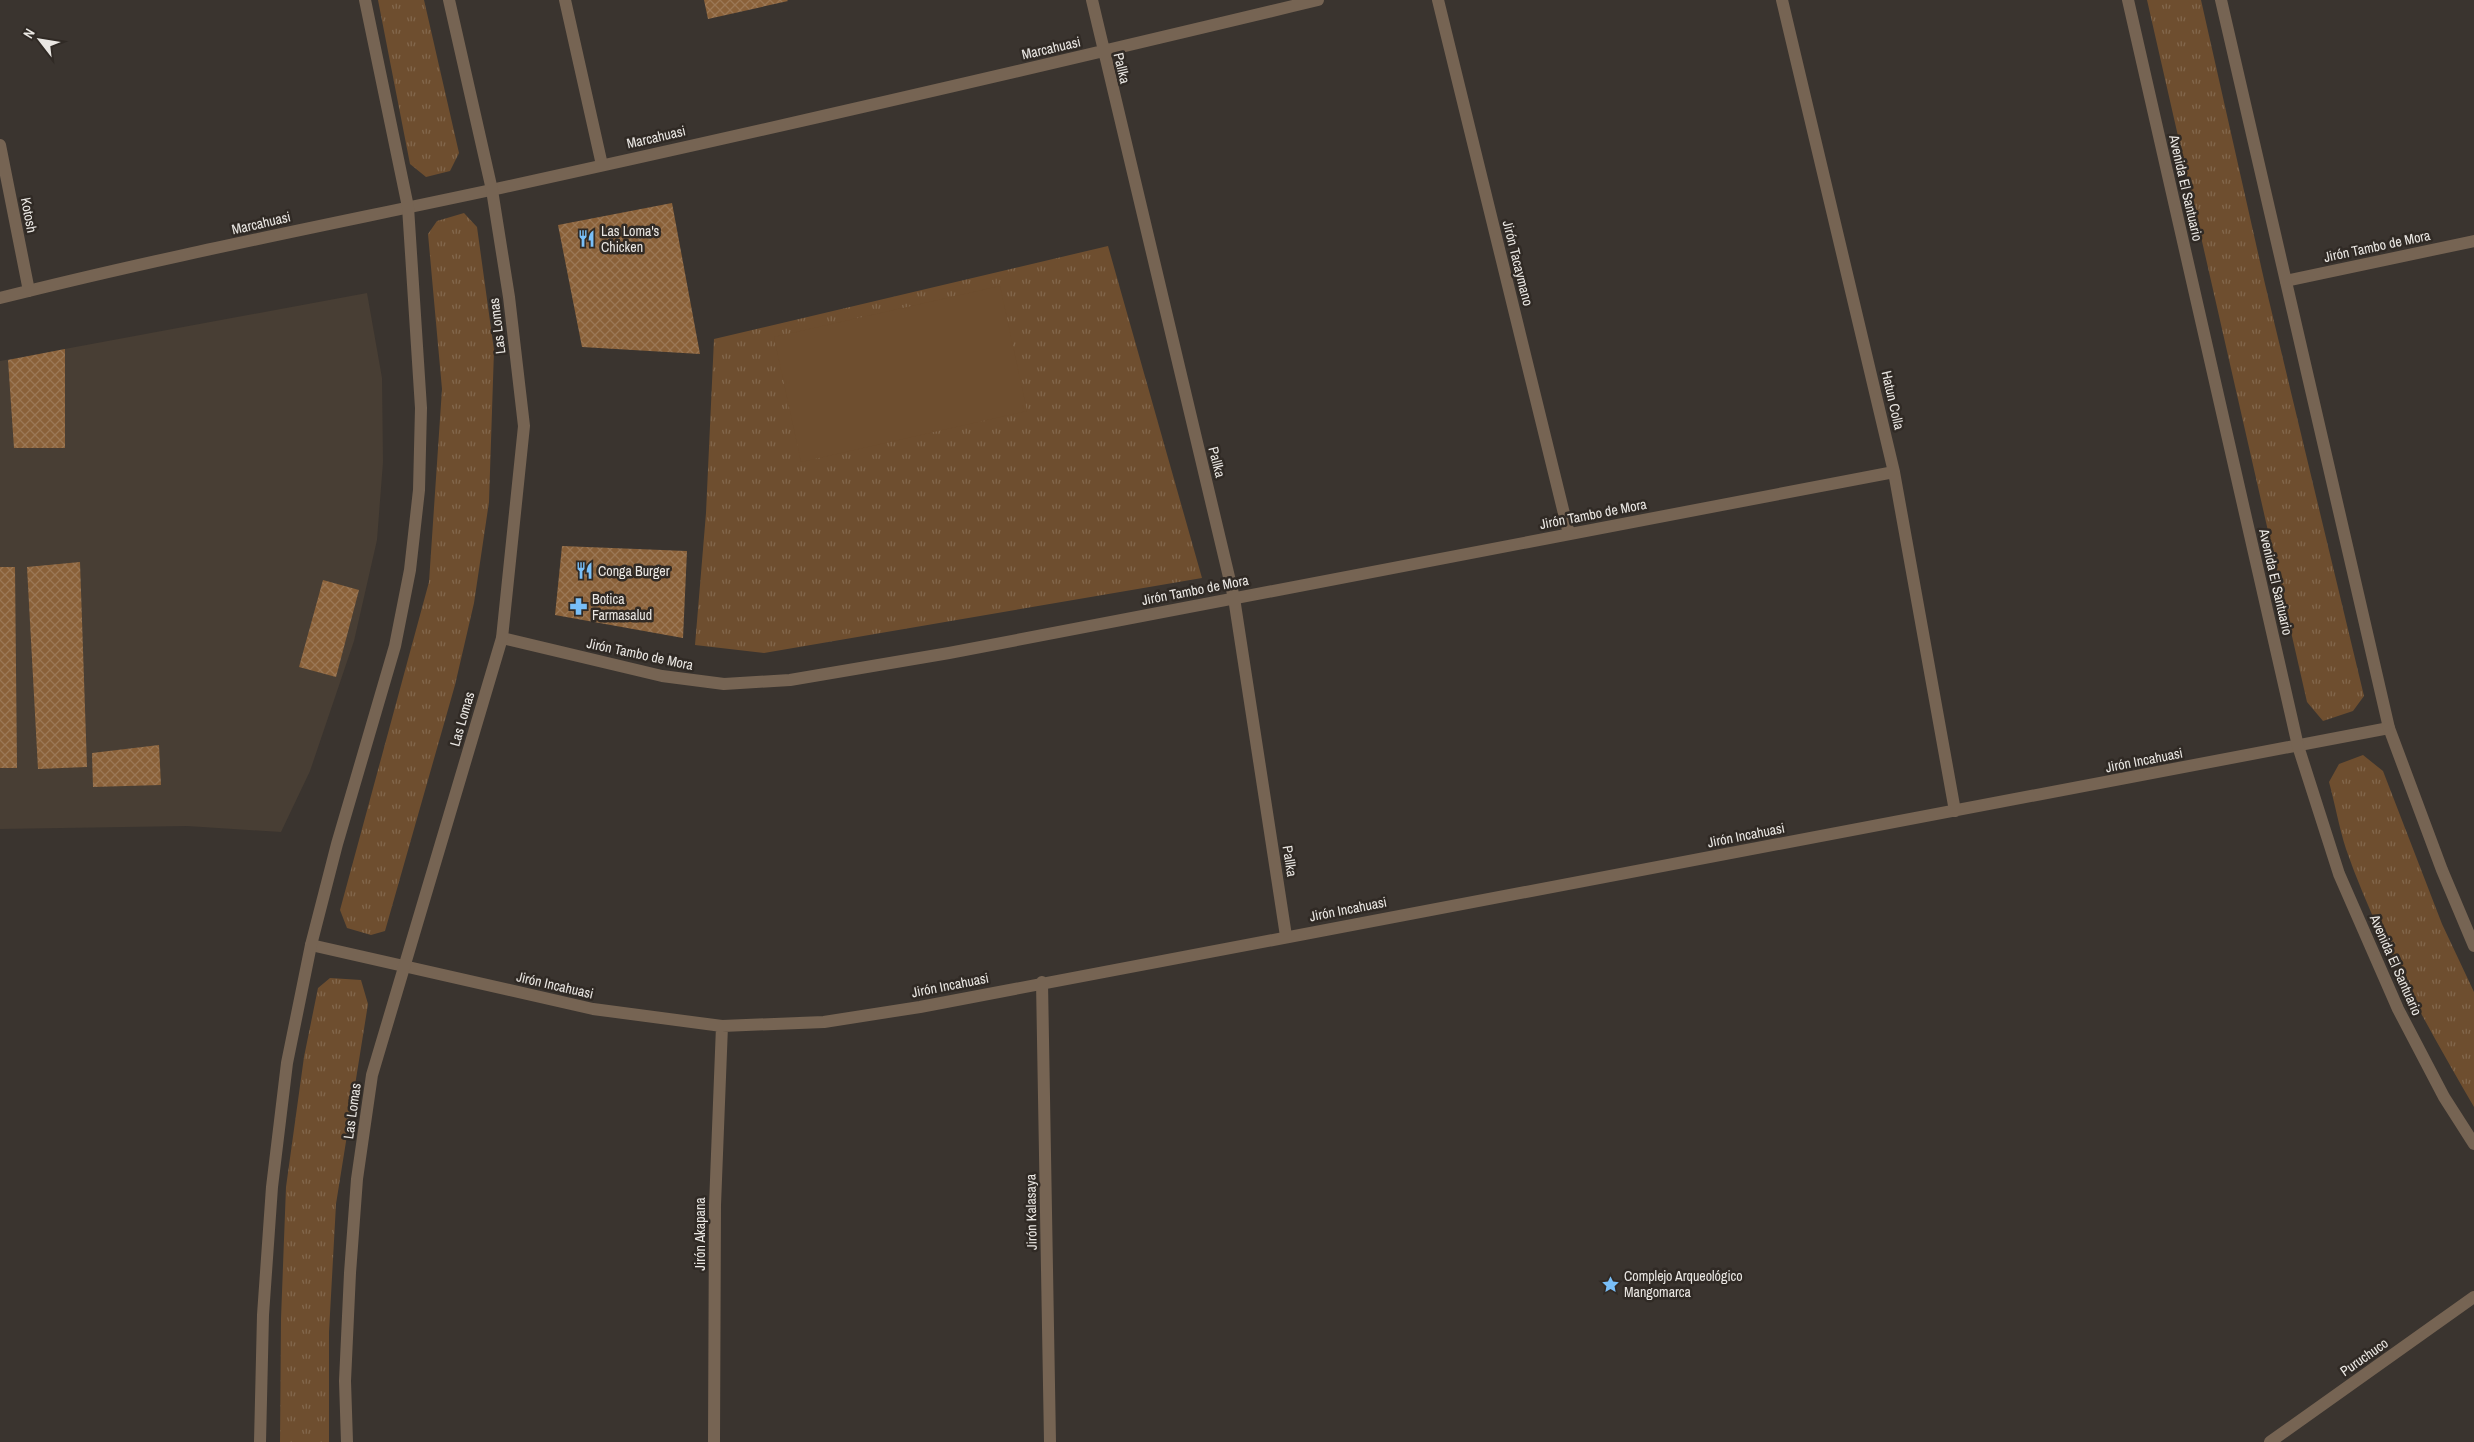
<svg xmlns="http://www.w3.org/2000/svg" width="2474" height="1442" font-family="'Archivo Narrow',sans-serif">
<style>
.built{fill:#483e34}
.grass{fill:url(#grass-tufts)}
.pitch{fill:#6e4e2f}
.building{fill:url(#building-cross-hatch)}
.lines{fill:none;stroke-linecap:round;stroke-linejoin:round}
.service{stroke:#766453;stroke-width:12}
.minor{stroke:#766453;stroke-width:12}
.tertiary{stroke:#766453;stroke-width:12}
.labels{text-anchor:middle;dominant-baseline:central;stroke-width:5;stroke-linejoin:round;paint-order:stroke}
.street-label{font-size:14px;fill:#eae7e3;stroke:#302a25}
.poi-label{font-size:14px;fill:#eae7e3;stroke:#302a25;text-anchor:start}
</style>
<defs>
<pattern id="grass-tufts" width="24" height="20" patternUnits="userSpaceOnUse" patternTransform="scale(1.25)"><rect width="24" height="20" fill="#6e4e2f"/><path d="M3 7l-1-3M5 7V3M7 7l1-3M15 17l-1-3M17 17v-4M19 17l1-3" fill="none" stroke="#83684d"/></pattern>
<pattern id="building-cross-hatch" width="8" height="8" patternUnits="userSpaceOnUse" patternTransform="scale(1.25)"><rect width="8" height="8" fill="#8a6139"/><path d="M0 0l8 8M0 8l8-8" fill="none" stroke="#9b7856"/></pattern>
</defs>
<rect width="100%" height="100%" fill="#3a342f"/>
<path class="built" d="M367 293 382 378 383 462 377 540 354 641 310 771 281 832 187 826 0 829V361Z"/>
<path class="grass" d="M378 0H424L459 153 450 171 426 177 410 164Z
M2147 0H2201L2265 284 2364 696 2353 711 2323 721 2307 702Z
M464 213 477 227 494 350 489 502 474 603 455 685 385 931 371 935 347 928 340 910 429 582 442 389 428 234 437 221Z
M1108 246 1202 578 764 653 695 645 706 513 714 339Z
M2363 755 2383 771 2442 924 2474 992V1107C2426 1024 2378 940 2346 849 2339 827 2335 804 2329 782L2339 764Z
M330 978 361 980 368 1004 336 1204 329 1332V1442H280L281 1319 286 1187 304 1057 318 988Z"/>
<path class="pitch" d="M1000 286 1027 411 801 462 774 337Z"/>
<path class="building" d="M704 0H787L788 1 708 19Z
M672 203 700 354 582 347 558 225Z
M65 349V448H14L8 360Z
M562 546 687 551 683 638 555 615Z
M80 562 87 767 38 769 27 567Z
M0 567H15L17 768H0Z
M323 580 359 590 336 677 299 667Z
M159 745 161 785 93 787 92 753Z"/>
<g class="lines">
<path class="service" d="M565 0 602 165"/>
<path class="minor" d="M1092 0 1234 598 1286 936
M1438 0 1569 534
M1782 0 1894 472 1955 811
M0 145 29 291
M2286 281 2474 241
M0 298C162 257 327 225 491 190 767 130 1043 66 1318 0
M502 638 662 676 724 684 790 680 949 653 1894 472
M311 945 593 1009 722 1026 824 1022 920 1007 2389 728
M1042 982 1050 1442
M714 1442 715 1205 722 1026
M2270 1442 2474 1297"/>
<path class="tertiary" d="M2128 0 2298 746 2339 874 2398 1009 2444 1097 2474 1144
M2221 0 2389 728 2442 870 2474 946
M260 1442 263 1315 272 1187 287 1063 311 945 337 844 395 646 410 570 419 490 421 408 408 207 365 0
M347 1442 345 1381 350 1273 357 1179 372 1075 502 638 524 426 509 297 492 190 449 0"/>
</g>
<defs>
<symbol id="restaurant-bare" viewBox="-9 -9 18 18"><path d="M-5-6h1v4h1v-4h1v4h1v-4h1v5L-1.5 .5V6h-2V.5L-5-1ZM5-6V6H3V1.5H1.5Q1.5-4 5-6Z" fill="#79bff8" stroke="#302a25" stroke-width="2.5" paint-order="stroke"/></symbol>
<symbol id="pharmacy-bare" viewBox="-9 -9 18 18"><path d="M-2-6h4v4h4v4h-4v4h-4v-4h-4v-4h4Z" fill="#79bff8" stroke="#302a25" stroke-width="2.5" paint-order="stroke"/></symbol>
<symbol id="sight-bare" viewBox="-9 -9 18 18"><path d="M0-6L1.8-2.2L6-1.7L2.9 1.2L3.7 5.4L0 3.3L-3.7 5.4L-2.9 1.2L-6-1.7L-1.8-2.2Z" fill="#79bff8" stroke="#302a25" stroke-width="2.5" paint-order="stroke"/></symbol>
</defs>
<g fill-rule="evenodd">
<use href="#restaurant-bare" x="574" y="226" width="25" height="25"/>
<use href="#restaurant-bare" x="572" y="558" width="25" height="25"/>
<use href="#pharmacy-bare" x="566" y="594" width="25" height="25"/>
<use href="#sight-bare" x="1598" y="1272" width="25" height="25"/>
</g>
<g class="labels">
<g class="street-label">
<text transform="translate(1051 48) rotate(-13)">Marcahuasi</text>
<text transform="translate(1122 68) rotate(77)">Pallka</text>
<text transform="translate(656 137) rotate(-13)">Marcahuasi</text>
<text transform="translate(2186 188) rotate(77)">Avenida El Santuario</text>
<text transform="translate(29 215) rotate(79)">Kotosh</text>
<text transform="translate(261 223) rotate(-13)">Marcahuasi</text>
<text transform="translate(2377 246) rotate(-12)">Jirón Tambo de Mora</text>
<text transform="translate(1518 263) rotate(76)">Jirón Tacaymano</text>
<text transform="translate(497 326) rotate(-97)">Las Lomas</text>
<text transform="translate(1893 400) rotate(77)">Hatun Colla</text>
<text transform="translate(1217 462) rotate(76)">Pallka</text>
<text transform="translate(1593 514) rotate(-11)">Jirón Tambo de Mora</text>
<text transform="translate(2276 582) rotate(77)">Avenida El Santuario</text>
<text transform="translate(1195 590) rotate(-11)">Jirón Tambo de Mora</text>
<text transform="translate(640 654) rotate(12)">Jirón Tambo de Mora</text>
<text transform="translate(462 719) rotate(-74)">Las Lomas</text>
<text transform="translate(2144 760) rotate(-11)">Jirón Incahuasi</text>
<text transform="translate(1746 835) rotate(-11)">Jirón Incahuasi</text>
<text transform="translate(1290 861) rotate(81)">Pallka</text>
<text transform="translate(1348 909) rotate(-11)">Jirón Incahuasi</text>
<text transform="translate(2396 965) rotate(66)">Avenida El Santuario</text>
<text transform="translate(555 985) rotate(13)">Jirón Incahuasi</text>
<text transform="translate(950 985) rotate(-11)">Jirón Incahuasi</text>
<text transform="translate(352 1111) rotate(-82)">Las Lomas</text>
<text transform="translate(1031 1212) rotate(-91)">Jirón Kalasaya</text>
<text transform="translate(700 1234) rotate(-90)">Jirón Akapana</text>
<text transform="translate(2364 1357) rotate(-35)">Puruchuco</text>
</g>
<g class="poi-label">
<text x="601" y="231">Las Loma's<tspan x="601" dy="16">Chicken</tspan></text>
<text x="598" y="571">Conga Burger</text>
<text x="592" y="599">Botica<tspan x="592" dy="16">Farmasalud</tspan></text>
<text x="1624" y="1276">Complejo Arqueológico<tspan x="1624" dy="16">Mangomarca</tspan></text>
</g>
</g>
<g transform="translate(40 40) rotate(301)" stroke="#302a25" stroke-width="4" paint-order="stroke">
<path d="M0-4L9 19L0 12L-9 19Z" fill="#eae7e3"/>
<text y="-8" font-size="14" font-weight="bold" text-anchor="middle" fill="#eae7e3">N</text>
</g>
</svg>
